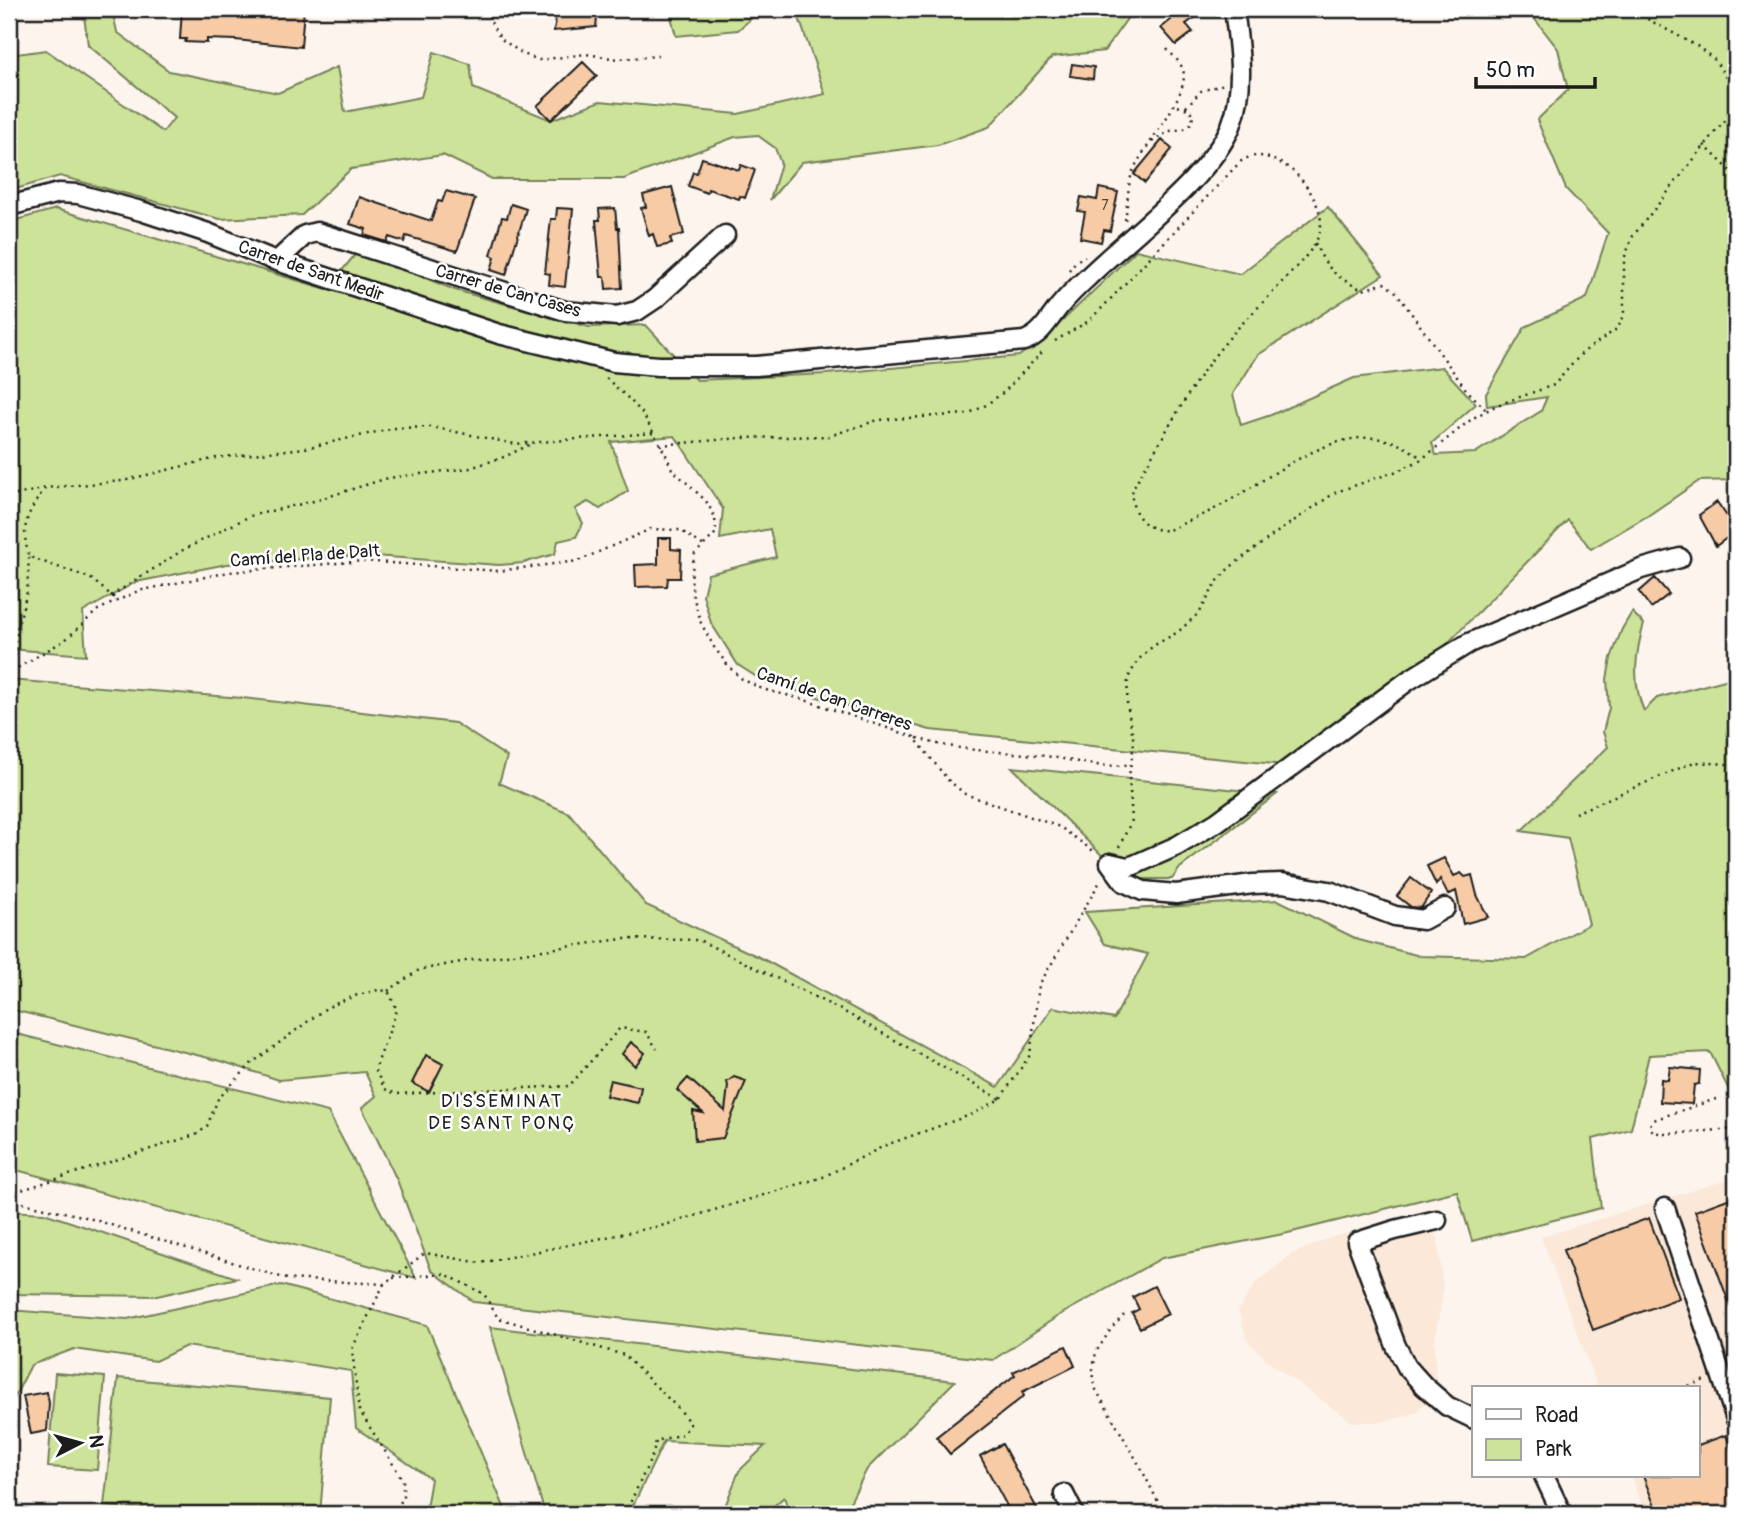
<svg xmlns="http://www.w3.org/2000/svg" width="1745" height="1523" font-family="Pangolin,sans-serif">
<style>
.built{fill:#fbe8d8}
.green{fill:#cce399;stroke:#74805a;stroke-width:2}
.building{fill:#f7cba6;stroke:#1c1c1c;stroke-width:2}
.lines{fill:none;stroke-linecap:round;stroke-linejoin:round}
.minor-casing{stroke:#1c1c1c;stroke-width:23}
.path{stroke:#1c1c1c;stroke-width:2.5;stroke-dasharray:2 5;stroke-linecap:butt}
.minor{stroke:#fff;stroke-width:18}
.labels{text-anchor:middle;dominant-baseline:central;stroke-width:5;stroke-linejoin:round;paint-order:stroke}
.number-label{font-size:14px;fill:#53483e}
.street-label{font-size:18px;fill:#1c1c1c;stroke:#fff}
.neighbourhood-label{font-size:19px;letter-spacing:2px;fill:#1c1c1c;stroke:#fff}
</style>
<rect width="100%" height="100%" fill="#fdf5ed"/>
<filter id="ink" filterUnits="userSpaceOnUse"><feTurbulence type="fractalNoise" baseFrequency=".0143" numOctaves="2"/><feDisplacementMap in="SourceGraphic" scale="14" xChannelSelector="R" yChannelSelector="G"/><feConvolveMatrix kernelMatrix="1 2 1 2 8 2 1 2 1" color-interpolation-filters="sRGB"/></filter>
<g filter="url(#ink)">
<path class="built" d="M1736 1177V1514H1645L1631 1476H1698V1388H1598L1541 1237Z
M1423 1221 1438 1239 1443 1291 1435 1341 1436 1390 1416 1413 1382 1422H1352L1267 1361 1247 1340 1238 1310 1256 1283 1292 1254 1332 1237 1374 1227Z"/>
<path class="green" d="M83 9H112L117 32 169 71 278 93 337 67 345 112 421 97 434 52 470 64 473 88 551 120 600 101 738 114 825 94 796 9H1134L1104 51 1052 57 989 127 938 145 802 162 770 200 781 164 775 148 757 135 735 137 624 179H492L443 155 351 169 302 215 220 219 60 176 9 191V55L46 50 163 132 174 118 88 45Z
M669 9H762L738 30 676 36Z
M1527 9H1736V480L1699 481 1649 515 1591 549 1568 520 1444 647 1284 765 930 730 763 681 738 665 711 623 703 595 708 574 776 557 770 529 720 539 723 509 675 436 611 442 628 491 600 509 588 502 575 509 583 523 576 537 558 541 555 554 523 563 499 565 360 555 227 564 136 582 83 612 86 655 9 649V222L56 209 327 289 358 251 455 290 589 327 646 325 697 380 826 374 1019 356 1055 328 1136 250 1240 274 1328 207 1383 275 1258 355 1233 394 1241 425 1271 415 1354 378 1442 367 1476 404 1432 443 1436 455 1475 453 1541 411 1547 397 1487 406 1486 394 1525 327 1587 298 1608 233 1566 189 1537 120 1568 90 1558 49Z
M1632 612 1644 624C1635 654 1632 683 1644 711L1657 698 1736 677V1104L1710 1052 1649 1055 1631 1129 1593 1139 1601 1208 1472 1241 1457 1191 1288 1233 1162 1258 1058 1316 993 1360 474 1302 431 1270 397 1180 362 1108 376 1096 365 1072 279 1080 221 1061 9 1009V680L243 698 455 723 507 757 499 783 569 813 646 905 761 958 998 1087 1053 1007 1114 1019 1148 954 1105 944 1085 912 1278 900 1359 940 1420 956 1526 959 1589 924 1568 838 1521 831 1608 747 1603 732 1609 708 1607 679 1611 658 1622 629Z
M1012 767 1277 794 1180 868 1172 879H1126Z
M9 1032 328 1112 416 1278 9 1168Z
M9 1211 44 1213 237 1278 157 1296 9 1294Z
M281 1285 427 1325 507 1514H425L431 1479 356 1428 351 1371 186 1346 155 1361 74 1349 31 1365 13 1400 9 1387V1310L127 1319Z
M490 1327 955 1381 867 1469 844 1514H790L784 1497 765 1514H722L739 1471 765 1446 664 1441 629 1514H545Z
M55 1373 105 1377 97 1470 48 1467Z
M118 1378 330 1397 320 1514H225L104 1506Z"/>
<path class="building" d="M182 9H304L301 47 236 40 207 39V43L185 42 186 39H180Z
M557 9H598L596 27 554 31Z
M1161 9H1207L1186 24 1193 32 1176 45 1161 28 1171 20Z
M583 62 597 76 551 120 537 106Z
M1072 64 1094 67 1093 79 1070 76Z
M1162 140 1172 149 1145 183 1134 174Z
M702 158 739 170 741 165 755 170 745 198 740 196 739 199 708 189 707 193 688 186 693 172 697 173Z
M672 187 684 234 670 238 672 244 657 247 653 234 649 236 641 208 646 207 643 195Z
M1099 188 1118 192 1110 231 1104 230 1101 242 1080 238 1085 212 1078 211 1081 197 1097 200Z
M446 191 475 199 457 251 406 236 404 242 389 237 387 242 364 235 366 229 350 224 359 197 431 221 438 201 442 202Z
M511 204 526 209 506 275 491 270 495 257 491 255 502 217 507 218Z
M557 208 573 209 565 287 549 285 550 274 545 273 551 219H556Z
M615 208 617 228H619L622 288 606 289 605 277H601L596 220H600L599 209Z
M1717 502 1729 519 1736 514V531L1716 546 1699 515Z
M658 538H671V549L681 550 680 578H668L667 586 636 587 635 565 658 564Z
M1655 578 1669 594 1651 608 1639 592Z
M1444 858 1454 876 1461 873 1465 877 1472 875 1477 895 1488 917 1463 924 1456 891 1448 895 1440 879 1436 885 1427 866Z
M1411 878 1431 893 1421 908 1411 907 1397 896Z
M631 1042 645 1053 635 1066 622 1054Z
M426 1055 443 1064 429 1092 412 1083Z
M1670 1067 1700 1070 1699 1084 1694 1085 1692 1104 1660 1102 1661 1079 1668 1080Z
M734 1077 746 1081 723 1138 695 1141 693 1111 703 1113 677 1090 688 1078 725 1111 728 1086 727 1082Z
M610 1080 641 1087 638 1103 606 1096Z
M1736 1196V1319H1735L1695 1211Z
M1649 1218 1679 1298 1593 1330 1563 1250Z
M1154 1286 1168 1314 1140 1328 1132 1313 1139 1309 1133 1297Z
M1066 1346 1075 1366 1022 1392 1024 1396 950 1454 936 1437 1015 1375 1013 1372Z
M47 1392 49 1403 47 1431 31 1434 23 1396Z
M1726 1435 1736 1462V1514H1658L1643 1476H1698V1445Z
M1002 1444 1029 1494 1040 1514H992L1007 1506 980 1456Z"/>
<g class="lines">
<defs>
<path id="minor" d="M9 206 59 193 78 194 141 211 208 233 271 259 499 334 614 362 658 366H756L1024 341C1040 336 1048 321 1058 308 1067 297 1077 287 1088 277 1129 237 1210 177 1231 126 1246 88 1239 47 1234 9
M277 261 305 235 317 232 565 311 617 316 637 311 655 299 725 235
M1110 863 1127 867 1134 865 1177 846 1217 822 1409 680 1469 643 1641 569 1680 558
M1110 863 1124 882 1143 891 1176 894 1253 884 1282 883 1329 891 1395 916 1423 920 1445 908
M1665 1208 1736 1419
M1437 1220 1395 1230 1357 1242 1396 1346 1407 1367 1424 1386 1447 1406 1474 1419
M1544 1476 1562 1514
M1064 1494 1074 1514"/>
</defs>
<use href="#minor" class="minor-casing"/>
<path class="path" d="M486 9 493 27 501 39 523 54 539 60 586 54 618 59 658 56
M1629 9 1697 46 1715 60 1736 94
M1186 107 1201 91 1224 84
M1152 142 1169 131 1184 129 1192 123 1193 115 1189 109 1173 105
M1704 145 1736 176
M1125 220C1128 204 1127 186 1133 171 1143 147 1191 94 1183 70 1180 61 1172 55 1166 48
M1315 243C1326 269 1337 278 1363 290L1384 283 1396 292 1465 388 1486 410
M1069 270 1076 261 1085 256
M1055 341 1087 322 1102 308 1240 162C1256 151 1269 157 1284 165 1303 175 1326 210 1320 231 1315 251 1295 267 1282 282 1266 301 1247 317 1231 336 1194 377 1167 432 1138 479 1135 484 1132 489 1132 495 1131 515 1149 533 1169 530 1188 521 1209 513 1227 502 1286 469 1358 404 1422 459
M606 378 630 400 643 414 666 455 672 469 706 501 715 517 716 533 694 555 691 578 693 596 701 623 714 647 729 667 742 679 762 689 802 699 914 737 948 780 965 794 1060 827 1096 853
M660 445 740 438 829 436 878 420 967 414 983 407 1004 392 1044 350
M45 488C27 514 20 525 29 557L90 578 117 600
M9 497 45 488 122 481 216 458 305 448 395 428 432 427 515 444 653 433
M111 596 183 550 250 516 314 501 388 478 470 468 504 457 531 444
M14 670 17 629 27 592 29 557
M9 678 14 670 65 640 98 610 138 591 229 572 363 561 498 571 578 561 651 529 680 530 704 546
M917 738C957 752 1004 751 1045 756 1076 760 1100 770 1131 764
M1575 813 1694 762 1727 764 1736 762
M1119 847 1132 820 1129 776 1134 743 1127 703 1128 678 1138 660 1153 646 1178 632 1200 612 1216 583 1229 568 1276 533 1336 492 1400 470 1422 459 1473 418 1497 405 1554 385 1582 353 1618 328 1624 313V259L1633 236 1717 130 1736 109
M388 991 419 970 471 960 622 939 699 940 841 1010 1000 1099
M1716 1099 1656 1119 1651 1122 1650 1128 1654 1132 1664 1134 1736 1129
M9 1194 198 1134 207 1126 218 1099 252 1063 326 1008 354 996 378 990 388 991 397 1010 375 1070 385 1089 396 1094 569 1086 620 1028 646 1032 657 1049
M9 1200 82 1216 287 1279 384 1284 425 1253 481 1263 665 1225 823 1177 886 1145 973 1114 1000 1099 1030 1055 1039 985 1101 880
M393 1278 445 1274 484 1294 498 1318 624 1355 681 1411 690 1424 683 1434 656 1441 653 1454 625 1514
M384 1284 352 1349 359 1410 403 1480V1497L395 1514
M1124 1315 1111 1329 1096 1352 1093 1370 1095 1388 1141 1468 1164 1514
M1682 1388 1705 1380"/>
<use href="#minor" class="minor"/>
</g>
</g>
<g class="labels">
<g class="number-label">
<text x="1105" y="205">7</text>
</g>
<g class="street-label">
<text transform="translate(311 271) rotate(19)">Carrer de Sant Medir</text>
<text transform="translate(508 291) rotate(16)">Carrer de Can Cases</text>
<text transform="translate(305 556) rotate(-4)">Camí del Pla de Dalt</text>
<text transform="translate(834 699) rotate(19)">Camí de Can Carreres</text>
</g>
<g class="neighbourhood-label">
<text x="502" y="1101">DISSEMINAT<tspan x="502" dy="22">DE SANT PONÇ</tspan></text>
</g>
</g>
<rect width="1745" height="1523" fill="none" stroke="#fff" stroke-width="35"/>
<rect x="18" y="18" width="1710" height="1488" fill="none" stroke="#1c1c1c" stroke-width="2.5" filter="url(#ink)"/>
<rect x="1472" y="1386" width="228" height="91" fill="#ffffff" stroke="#a4a4a4" stroke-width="2"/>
<rect x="1486" y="1409" width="35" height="10" fill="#ffffff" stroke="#a4a4a4" stroke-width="2"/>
<text x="1535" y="1422" font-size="21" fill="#1c1c1c">Road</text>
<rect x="1486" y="1439" width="35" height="21" fill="#cce399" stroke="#a4a4a4" stroke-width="2"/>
<text x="1535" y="1456" font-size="21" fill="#1c1c1c">Park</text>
<g transform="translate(80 1443) rotate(84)" stroke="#ffffff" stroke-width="5" paint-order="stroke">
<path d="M0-5L12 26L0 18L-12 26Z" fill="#1c1c1c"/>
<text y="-10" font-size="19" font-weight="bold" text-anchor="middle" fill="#1c1c1c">N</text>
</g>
<path d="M1476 77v10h119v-10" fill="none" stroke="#1c1c1c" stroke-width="3.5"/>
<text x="1486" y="77" font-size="21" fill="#1c1c1c" stroke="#ffffff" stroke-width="5" paint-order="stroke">50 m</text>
</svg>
